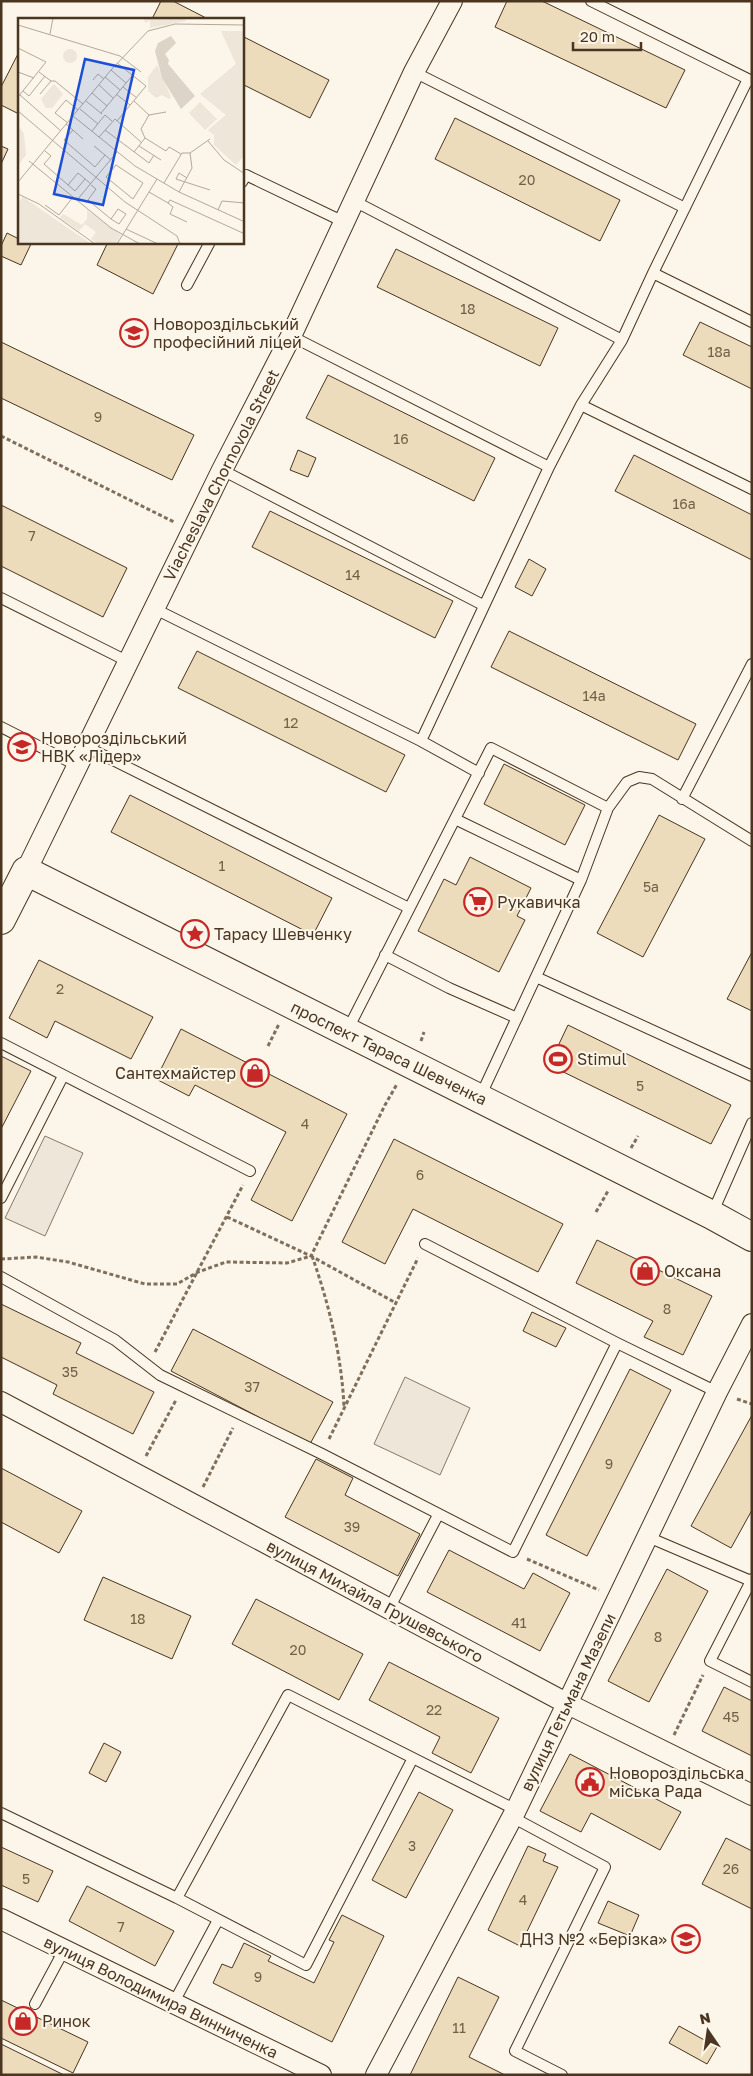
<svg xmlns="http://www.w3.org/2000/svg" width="753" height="2076" font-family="'Golos Text',sans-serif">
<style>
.green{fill:#ede6d9;stroke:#887966}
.building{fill:#ecdcbc;stroke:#4a3520}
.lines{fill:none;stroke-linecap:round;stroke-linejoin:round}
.lane-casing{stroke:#4a3520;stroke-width:12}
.street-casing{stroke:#4a3520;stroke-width:22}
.secondary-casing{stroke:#4a3520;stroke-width:30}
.path{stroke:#7f6f5c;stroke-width:3;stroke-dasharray:4 2.5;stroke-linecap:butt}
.lane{stroke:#fbf6e9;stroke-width:10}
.street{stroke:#fbf6e9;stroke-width:20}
.secondary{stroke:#fbf6e9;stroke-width:28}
.labels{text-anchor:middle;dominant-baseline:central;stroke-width:4;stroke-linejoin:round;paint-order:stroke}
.number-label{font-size:14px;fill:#725f47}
.poi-label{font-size:16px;fill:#4a3520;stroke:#fbf6e9;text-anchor:start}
.street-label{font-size:16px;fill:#4a3520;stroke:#fbf6e9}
.inset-road{fill:none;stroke:#b4a999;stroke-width:1}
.view{fill:#1d4ed8;fill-opacity:0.15;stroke:#1d4ed8;stroke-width:2.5}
.inset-edge{fill:none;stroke:#4a3520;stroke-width:2.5}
</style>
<rect width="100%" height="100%" fill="#fbf6e9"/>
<path class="green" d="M45 1136 83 1153 45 1236 5 1218Z
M405 1377 470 1408 440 1475 374 1444Z"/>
<path class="building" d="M161 1H173L208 19H152Z
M507 1H542L685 70 666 108 495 27Z
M242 36 329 80 310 118 242 84Z
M19 52V114L1 105V87Z
M455 118 620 200 600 241 435 159Z
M1 146 8 149 1 164Z
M7 233 19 239V242L31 244 21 265 1 256V246Z
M108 242H179L153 294 97 265Z
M396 249 558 328 540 366 377 287Z
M700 322 752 347V389L683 355Z
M1 342 194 435 172 480 1 398Z
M328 375 495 458 474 501 306 418Z
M298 450 316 458 308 477 290 470Z
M634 455 752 515V560L615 491Z
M1 505 127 568 103 617 1 566Z
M270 511 453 601 435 638 252 547Z
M529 559 546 569 532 596 515 587Z
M509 631 696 724 678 760 491 667Z
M197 651 405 755 386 792 178 688Z
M504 764 585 805 565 845 484 804Z
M130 795 332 898 313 935 111 832Z
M659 815 705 839 643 957 597 933Z
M470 857 531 888 517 916 525 920 499 972 418 931 444 879 456 885Z
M752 952V1011L727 999Z
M39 960 153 1017 131 1059 55 1021 47 1038 9 1018Z
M568 1025 731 1105 711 1144 549 1065Z
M181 1029 347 1114 292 1221 251 1200 286 1132 195 1085 189 1096 156 1079Z
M1 1056 31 1071 1 1129Z
M394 1139 563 1224 538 1272 413 1209 385 1264 342 1242Z
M597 1240 712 1296 683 1355 644 1337 653 1321 576 1283Z
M1 1304 81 1343 76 1353 154 1392 133 1434 53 1394 57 1385 1 1357Z
M532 1312 566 1328 556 1347 523 1331Z
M193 1329 333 1402 310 1444 171 1371Z
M630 1369 671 1390 587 1556 546 1535Z
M752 1415V1510L731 1548 691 1526Z
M316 1459 353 1478 345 1495 420 1534 398 1576 285 1517Z
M1 1468 82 1511 59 1553 1 1522Z
M449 1550 524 1589 533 1573 570 1593 540 1651 427 1592Z
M667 1569 708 1591 649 1702 608 1681Z
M103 1577 191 1616 172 1659 84 1620Z
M256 1599 363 1654 339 1700 232 1644Z
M389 1662 499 1718 471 1773 432 1753 440 1737 369 1700Z
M724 1687 752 1701V1756L702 1731Z
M104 1743 121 1752 106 1782 89 1773Z
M570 1754 681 1812 660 1850 591 1813 581 1832 540 1811Z
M419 1792 453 1810 406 1898 372 1880Z
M726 1838 752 1851V1909L702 1884Z
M528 1846 546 1854 543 1861 558 1867 520 1946 488 1930Z
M1 1847 53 1871 38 1902 1 1885Z
M87 1886 174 1931 155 1966 69 1921Z
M608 1901 639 1915 630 1936 598 1923Z
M342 1915 384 1936 332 2042 213 1983 222 1964 232 1968 244 1943 271 1956 268 1961 314 1983 334 1942 329 1940Z
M458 1977 499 1997 469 2057 505 2075H410Z
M1 2000 88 2042 73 2073 1 2038Z
M679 2026 717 2047 707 2064 669 2043Z
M1 2044 64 2075H1Z"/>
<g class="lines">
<defs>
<path id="lane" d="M591 1 752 81
M414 72 685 208
M242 182 246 175 344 222
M354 201 622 340
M653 273 752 322
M187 285 210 242
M291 336 549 467
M581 405 752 489
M222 470 483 605
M1 598 129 662
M155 609 421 741 479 773
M1 727 78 766
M421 741 549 467 581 405 622 340 653 273 748 79
M87 747 409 908
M682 799 752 664
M455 819 581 880
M385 955 449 988 517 1018
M536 977 752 1076
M347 1031 491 748 608 808
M1 1043 250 1171
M480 1097 581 880 608 808 627 782 639 777 652 779 752 841
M1 1198 63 1076
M712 1214 752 1123
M425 1244 617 1343 717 1392
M1 1277 115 1340 160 1375 322 1454 513 1552 617 1343
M648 1537 751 1581
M752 1579 710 1661 752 1682
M389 1609 438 1515
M1 1813 177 1898 306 1965 413 1758
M512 1817 605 1867 515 2051 562 2075
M177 1898 288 1695 516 1810
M35 2004 64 1950
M173 2004 218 1920"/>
<path id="street" d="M26 871 222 470 291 336 414 72 452 1
M1 1402 568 1704 752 1795
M1 1919 321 2075
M376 2075 516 1810 717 1392 752 1324"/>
<path id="secondary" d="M1 920 26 871 712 1215 752 1237"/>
</defs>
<use href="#lane" class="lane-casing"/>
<use href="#street" class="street-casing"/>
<use href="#secondary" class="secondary-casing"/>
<path class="path" d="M1 436 174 522
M421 1041 424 1032
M268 1046 279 1024
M631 1148 638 1136
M596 1212 608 1191
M227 1217 311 1256 385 1105 397 1084
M312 1256C329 1304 342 1357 344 1408
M1 1259 36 1257 68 1262 145 1284H177L198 1272 226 1262 287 1263 311 1256 396 1303
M155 1352 243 1185
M737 1399 752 1404
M329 1439 418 1258
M146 1456 176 1400
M203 1487 233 1428
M527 1559 599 1590
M674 1735 703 1675"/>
<use href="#lane" class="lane"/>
<use href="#street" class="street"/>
<use href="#secondary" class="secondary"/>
</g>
<defs>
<symbol id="university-ring" viewBox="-11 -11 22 22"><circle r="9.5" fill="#fbf6e9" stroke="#c62828" stroke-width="1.5"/><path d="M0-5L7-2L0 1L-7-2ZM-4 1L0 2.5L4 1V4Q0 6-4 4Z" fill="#c62828"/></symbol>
<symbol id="school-ring" viewBox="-11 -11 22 22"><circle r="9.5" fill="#fbf6e9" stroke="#c62828" stroke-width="1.5"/><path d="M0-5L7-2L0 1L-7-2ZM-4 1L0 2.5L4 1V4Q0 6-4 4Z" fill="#c62828"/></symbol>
<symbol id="supermarket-ring" viewBox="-11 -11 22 22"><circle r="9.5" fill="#fbf6e9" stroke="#c62828" stroke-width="1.5"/><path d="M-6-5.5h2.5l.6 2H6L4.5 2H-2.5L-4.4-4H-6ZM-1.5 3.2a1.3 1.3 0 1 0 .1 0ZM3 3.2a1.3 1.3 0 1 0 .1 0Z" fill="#c62828"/></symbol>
<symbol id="sight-ring" viewBox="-11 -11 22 22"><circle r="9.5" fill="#fbf6e9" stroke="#c62828" stroke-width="1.5"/><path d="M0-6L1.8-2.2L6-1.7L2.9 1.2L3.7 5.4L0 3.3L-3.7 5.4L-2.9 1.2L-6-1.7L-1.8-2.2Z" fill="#c62828"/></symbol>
<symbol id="stadium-ring" viewBox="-11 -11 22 22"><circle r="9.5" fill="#fbf6e9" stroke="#c62828" stroke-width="1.5"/><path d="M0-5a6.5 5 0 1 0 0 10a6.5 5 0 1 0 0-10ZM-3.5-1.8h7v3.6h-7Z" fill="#c62828"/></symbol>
<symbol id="shop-ring" viewBox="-11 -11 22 22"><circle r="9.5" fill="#fbf6e9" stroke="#c62828" stroke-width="1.5"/><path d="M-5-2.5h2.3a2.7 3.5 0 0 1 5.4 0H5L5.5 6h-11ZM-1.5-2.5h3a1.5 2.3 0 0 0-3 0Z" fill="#c62828"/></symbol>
<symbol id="civic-ring" viewBox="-11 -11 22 22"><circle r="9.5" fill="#fbf6e9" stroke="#c62828" stroke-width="1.5"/><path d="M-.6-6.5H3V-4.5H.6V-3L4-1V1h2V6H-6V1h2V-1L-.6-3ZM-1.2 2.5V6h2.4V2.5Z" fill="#c62828"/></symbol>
</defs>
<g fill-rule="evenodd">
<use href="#university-ring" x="118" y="317" width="32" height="32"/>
<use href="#school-ring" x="6" y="731" width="32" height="32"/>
<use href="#supermarket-ring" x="462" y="886" width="32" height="32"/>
<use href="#sight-ring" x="179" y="918" width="32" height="32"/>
<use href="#stadium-ring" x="542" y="1043" width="32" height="32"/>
<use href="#shop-ring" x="239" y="1057" width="32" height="32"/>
<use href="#shop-ring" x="629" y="1255" width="32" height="32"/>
<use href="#civic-ring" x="574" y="1766" width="32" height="32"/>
<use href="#school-ring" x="670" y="1923" width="32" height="32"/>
<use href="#shop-ring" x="7" y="2005" width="32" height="32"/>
</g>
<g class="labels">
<g class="number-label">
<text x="527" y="179">20</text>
<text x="468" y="308">18</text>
<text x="719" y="351">18а</text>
<text x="98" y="416">9</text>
<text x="401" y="438">16</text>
<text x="684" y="503">16а</text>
<text x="32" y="535">7</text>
<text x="353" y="574">14</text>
<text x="594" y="695">14а</text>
<text x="291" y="722">12</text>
<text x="222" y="865">1</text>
<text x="651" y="886">5а</text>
<text x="60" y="988">2</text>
<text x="640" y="1085">5</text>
<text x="305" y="1123">4</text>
<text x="420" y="1174">6</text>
<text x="667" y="1308">8</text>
<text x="70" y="1371">35</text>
<text x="252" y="1386">37</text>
<text x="609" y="1463">9</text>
<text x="352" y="1526">39</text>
<text x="138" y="1618">18</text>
<text x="519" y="1622">41</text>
<text x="658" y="1636">8</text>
<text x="298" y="1649">20</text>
<text x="434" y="1709">22</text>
<text x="731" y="1716">45</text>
<text x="412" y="1845">3</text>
<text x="731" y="1868">26</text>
<text x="26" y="1878">5</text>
<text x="523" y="1899">4</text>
<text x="121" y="1926">7</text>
<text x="258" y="1976">9</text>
<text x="459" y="2027">11</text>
</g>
<g class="poi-label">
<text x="153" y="324">Новороздільський<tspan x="153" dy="18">професійний ліцей</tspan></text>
<text x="41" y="738">Новороздільський<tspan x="41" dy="18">НВК «Лідер»</tspan></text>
<text x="497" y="902">Рукавичка</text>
<text x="214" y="934">Тарасу Шевченку</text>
<text x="577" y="1059">Stimul</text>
<text x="236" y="1073" text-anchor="end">Сантехмайстер</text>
<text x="664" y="1271">Оксана</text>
<text x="609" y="1773">Новороздільська<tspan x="609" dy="18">міська Рада</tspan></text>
<text x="667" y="1939" text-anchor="end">ДНЗ №2 «Берізка»</text>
<text x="42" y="2021">Ринок</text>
</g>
<g class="street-label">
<text transform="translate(221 475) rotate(-63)">Viacheslava Chornovola Street</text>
<text transform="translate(389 1053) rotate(26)">проспект Тараса Шевченка</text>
<text transform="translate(375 1601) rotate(28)">вулиця Михайла Грушевського</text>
<text transform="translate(568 1702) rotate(-64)">вулиця Гетьмана Мазепи</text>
<text transform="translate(161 1997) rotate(26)">вулиця Володимира Винниченка</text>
</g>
</g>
<g transform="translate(18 18)">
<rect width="226" height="226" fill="#fbf6e9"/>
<path d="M126 0H167L168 3 132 10V2L127 5ZM203 13H226V138L218 147 196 127V117L190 112 208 97 182 76 218 46ZM45 38a7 7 0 1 1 14 0a7 7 0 1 1-14 0ZM139 47 153 79 151 81 144 77 138 80 130 73V59ZM36 66 45 76 34 90H28L23 81ZM182 84 199 101 187 112 171 95ZM0 107 6 116 8 137 0 147ZM5 179 73 226H0V184ZM69 192 103 217 98 226H80L73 221 78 214 67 206 61 213 42 200 45 196 64 207 69 201Z" fill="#ede6d9"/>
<path d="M153 18 158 25 147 36 151 42 150 46 177 78 163 91 144 60 137 33 140 25Z" fill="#dcd4c6"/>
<path class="inset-road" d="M0 7 102 38 123 54M32 16 35 0M0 30 28 44 0 79M99 45 128 68 99 103M93 52 108 65M0 54 16 60M21 54 33 63 22 76M87 59 102 72M75 62 80 56 86 61M33 63H37L65 86M81 67 95 80M105 69 119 80M5 73 11 78 27 58M74 75 89 88M98 76 112 87M2 77 43 113M68 83 84 96M116 83 131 97 148 94M62 91 80 106M0 93 107 184 159 218 162 226M83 95 114 58M55 98 117 148 161 174 227 204M50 105 37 95 48 82 60 92M48 106 65 121M55 112 46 122 77 149 87 137M87 112 131 145 136 137M74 113 87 97 94 103M81 119 97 101 124 125M127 120 123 111 131 97M190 123 206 142 227 156M76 128 93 142M121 128 143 142M27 133 33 138 26 146 57 173 67 161M116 134 127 120 148 133 151 129 163 136M11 143 93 210 122 226M98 147 125 165 115 181 88 159ZM169 160 161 155 158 161 192 172M0 164 93 52 130 13 157 6 227 7M146 165 164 135H172L192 121M50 167 60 155 73 166M73 167 78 171 70 182 93 201 101 206 108 196 100 191 93 201M131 174 150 185 152 182 227 216M161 174 174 150 172 135M0 176 21 186 77 226M59 182 99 134M150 185 155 189 152 196 169 204M27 187 41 197 55 179M200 192 204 183 227 185M108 211 140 226M99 226 139 161"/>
<path class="view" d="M67 41 116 52 85 187 36 176Z"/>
<rect width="226" height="226" class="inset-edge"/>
</g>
<rect width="753" height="2076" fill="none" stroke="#4a3520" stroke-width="5"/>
<g transform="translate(708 2031) rotate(347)" stroke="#fbf6e9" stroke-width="4" paint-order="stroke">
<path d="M0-4L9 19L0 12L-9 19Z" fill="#4a3520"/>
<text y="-8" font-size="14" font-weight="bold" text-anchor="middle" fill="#4a3520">N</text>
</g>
<path d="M573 42v8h68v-8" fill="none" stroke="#4a3520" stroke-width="2.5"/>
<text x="580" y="42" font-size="15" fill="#4a3520" stroke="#fbf6e9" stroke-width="4" paint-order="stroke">20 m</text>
</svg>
